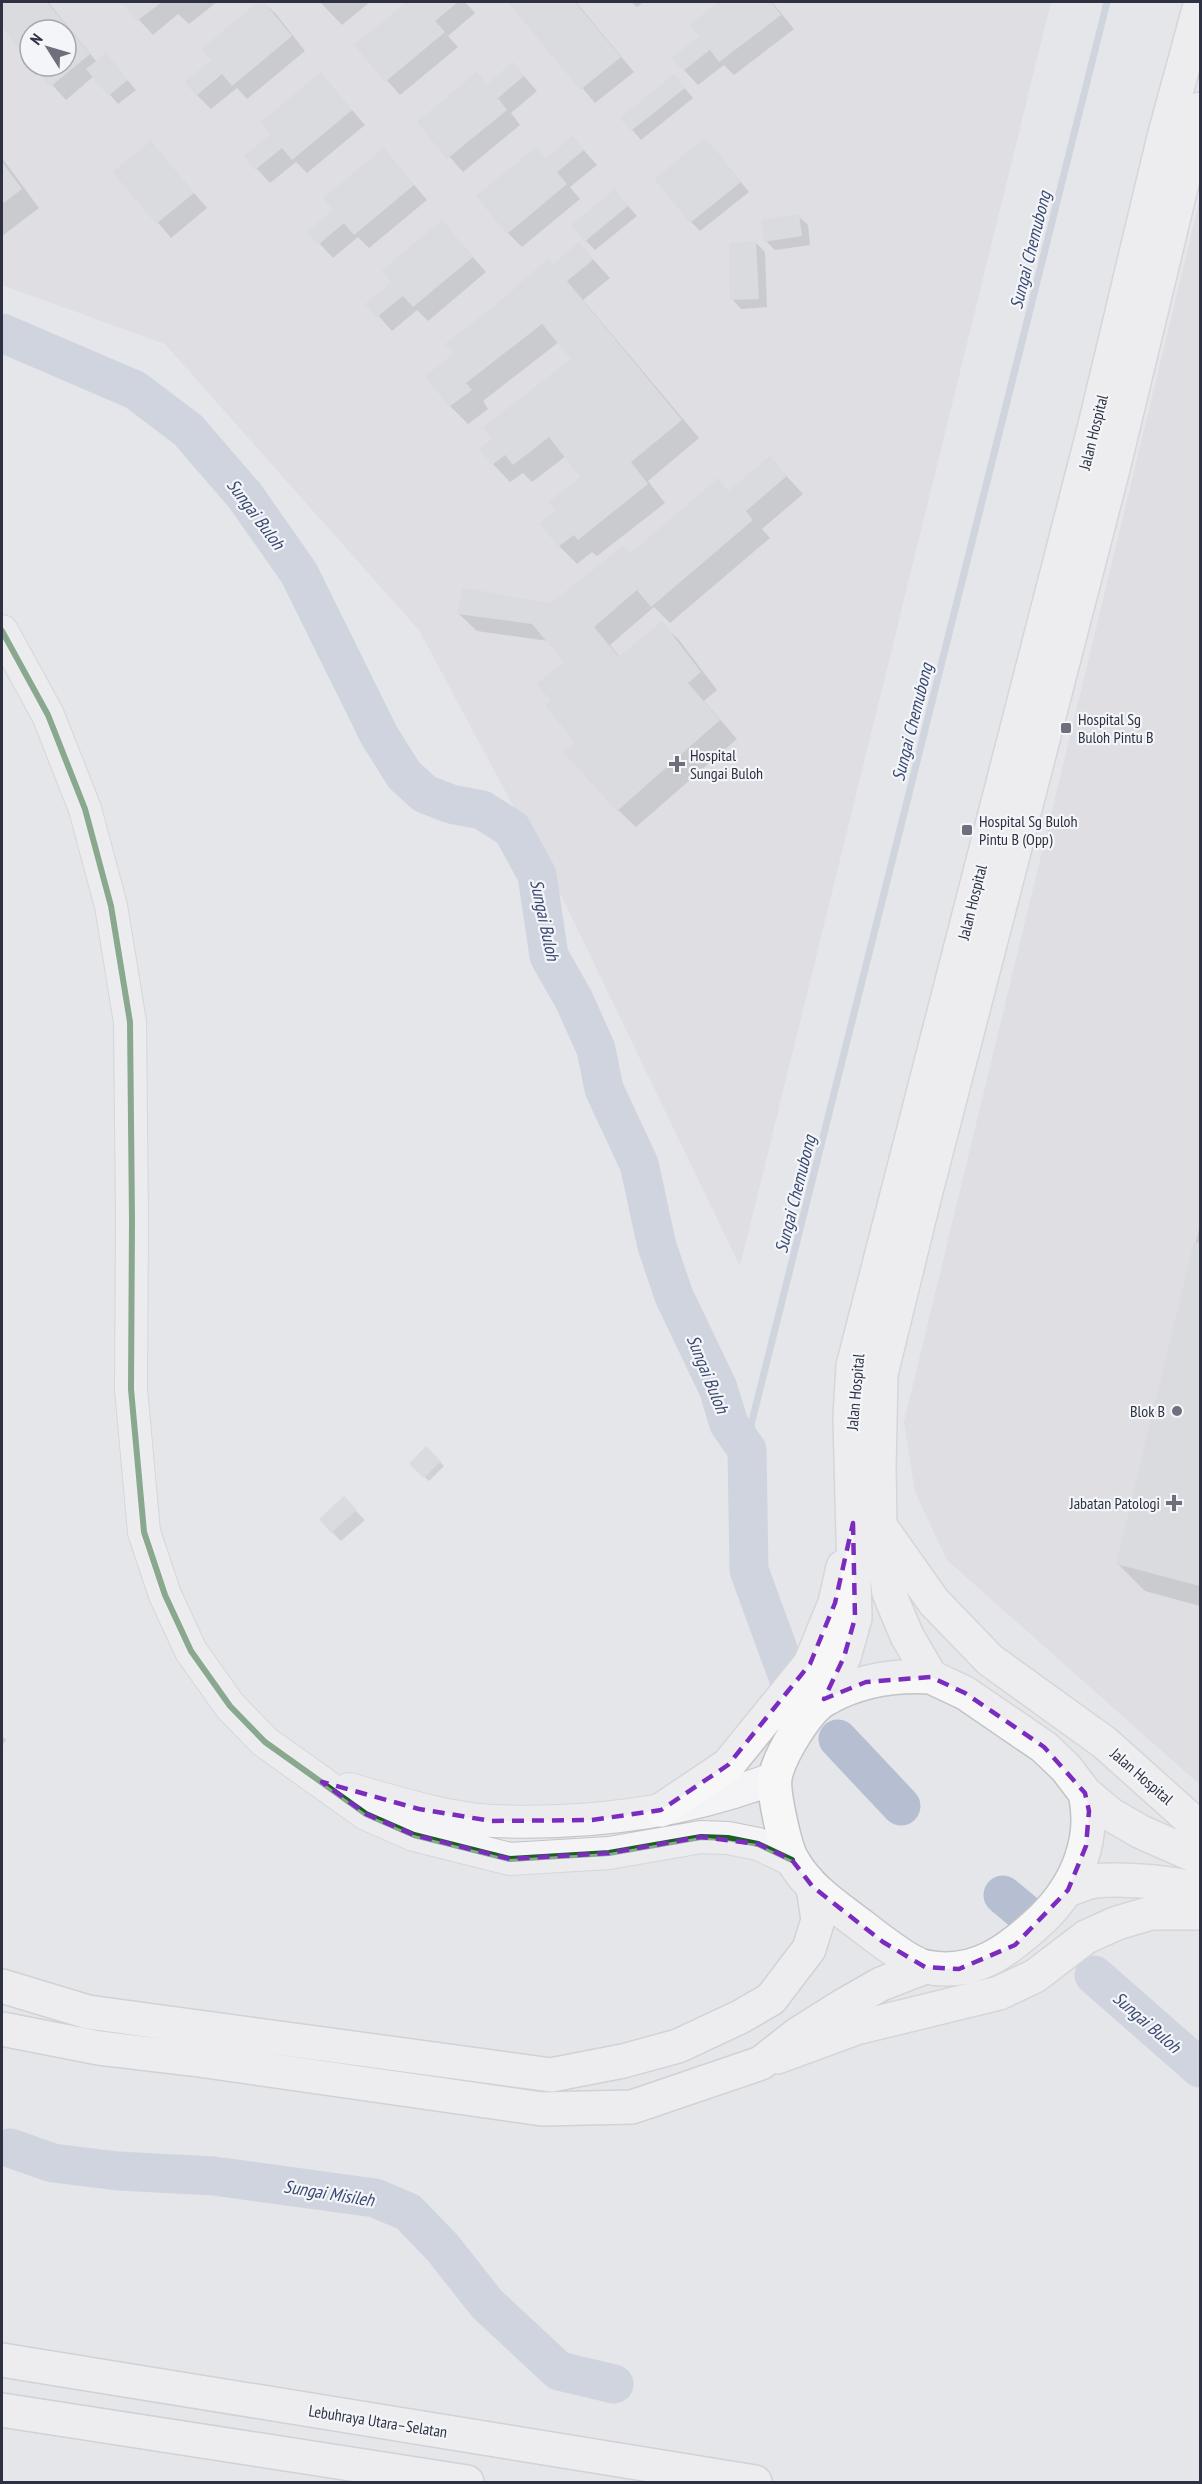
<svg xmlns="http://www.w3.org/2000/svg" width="1202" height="2484" font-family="'PT Sans Narrow',sans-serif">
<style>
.built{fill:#d4d5dc;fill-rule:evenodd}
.shadow{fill:#0003}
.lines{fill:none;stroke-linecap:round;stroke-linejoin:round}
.stream{stroke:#b6bfd1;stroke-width:7}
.river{stroke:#b6bfd1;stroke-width:39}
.building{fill:#cdced1}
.minor-casing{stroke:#c3c4c7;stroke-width:34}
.major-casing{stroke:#c2c3c6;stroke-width:36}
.highway-casing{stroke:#b8b9be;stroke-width:36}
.minor{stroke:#f4f4f6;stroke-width:32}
.major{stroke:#f7f7f8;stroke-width:33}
.highway{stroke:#f7f7f8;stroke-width:33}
.cycleway-casing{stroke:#f3f5f8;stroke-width:10}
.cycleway{stroke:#1b5e20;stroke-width:6}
.marked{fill:none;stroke:#7b2cbf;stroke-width:4.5;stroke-dasharray:12 8;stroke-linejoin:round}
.poi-dot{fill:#6d707c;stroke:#f3f5f8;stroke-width:2}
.labels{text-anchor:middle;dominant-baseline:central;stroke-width:4.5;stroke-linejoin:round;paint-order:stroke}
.street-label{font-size:16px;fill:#2d3141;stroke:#f3f5f8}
.poi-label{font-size:16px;fill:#2d3141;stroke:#f3f5f8;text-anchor:start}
.water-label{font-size:18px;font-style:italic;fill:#3a4a72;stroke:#f3f5f8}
</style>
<rect width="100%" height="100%" fill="#e5e6e9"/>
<path class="built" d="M2 2H1051L740 1266 563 899 419 630 165 344 2 285ZM30 30H66V66H30Z
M1200 199V1785L947 1560 915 1492 904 1422Z"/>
<path class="shadow" d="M2 2H48L97 62 106 55 136 90 118 104 94 76 66 100 35 66H66V30H30V60L2 25Z
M136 2H217L189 24 178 14 153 35 128 8Z
M260 2H263L276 14 305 51 247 99 237 88 211 109 197 95 213 60 204 48Z
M320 2H370L342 25Z
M409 2H418L425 8 433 2H465L475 13 448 36 458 47 400 95 356 45Z
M510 2H576L634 72 595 103Z
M631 2H644L637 7Z
M722 2H772L794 29 734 75 724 65 698 85 684 70 701 36 692 24Z
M513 64 537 91 511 113 520 125 463 172 419 122 488 85Z
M321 74 365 125 307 173 296 162 270 183 246 157 273 134Z
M674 76 693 98 641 140 622 118Z
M573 138 597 165 570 187 580 199 522 247 508 233 547 159Z
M151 143 207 208 171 238 115 172Z
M714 149 749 192 700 231 691 222Z
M384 150 427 200 369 248 358 237 333 258 309 232 335 210Z
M2 158 39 208 2 236Z
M615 191 637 216 595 250 586 241Z
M798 216 808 225 810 245 775 250 766 241Z
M442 222 486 272 428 321 417 310 392 331 368 304 394 282Z
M756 243 765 252 767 307 741 309 732 299Z
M579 244 610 278 583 300 699 438 648 481 665 503 597 556 592 552 577 564 559 546 542 523 557 511 582 478 566 456 532 482 523 473 510 482 493 464 573 359 559 342 483 401 488 409 468 424 450 406 427 377 456 354Z
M770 458 803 494 762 529 770 538 670 623 654 607 610 645 620 657 661 623 679 640 717 690 704 701 737 739 636 827 618 810 553 701 566 662 548 641 477 631 459 614 552 604 631 555 718 480 729 492Z
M1200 1225V1606L1145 1591 1118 1564Z
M426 1448 444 1466 429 1481 411 1464Z
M353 1508 365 1520 341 1541 332 1532Z
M2 1736 6 1740 2 1746Z"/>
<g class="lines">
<path class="stream" d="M747 1450 752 1421 1107 2"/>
<path class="river" d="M2 333 135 390 188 430 245 496 299 573 379 735 404 775 425 794 451 804 482 810 512 829 537 875 549 956 574 1000 596 1049 604 1089 639 1164 657 1246 674 1296 718 1388 729 1424 747 1450 749 1570 788 1677
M838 1739 901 1806
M1003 1895 1033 1920
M1094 1975 1200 2068
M10 2148 53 2163 118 2171 214 2176 375 2198 408 2212 442 2247 487 2304 559 2371 614 2384"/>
</g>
<path class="building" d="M2 2H47L90 54 50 87 33 66H66V30H30V62L2 27Z
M121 2H162L137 21Z
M258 2H264L292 36 232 86 222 74 196 96 185 82 211 60 202 48Z
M407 2H458L435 21 445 32 385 82 354 45Z
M508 2H575L621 57 580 90Z
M719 2H771L781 15 719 62 710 50 683 71 672 58 699 36 690 24Z
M106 53 128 80 108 96 86 69Z
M513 62 524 76 498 98 507 110 447 159 417 122 477 72 487 84Z
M321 72 352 110 292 160 282 148 255 170 244 156 271 134 261 122Z
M674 74 685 88 631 131 620 118Z
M573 136 584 150 557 172 567 184 507 234 476 196 536 147 546 158Z
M705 138 741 182 690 223 654 179Z
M151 141 194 193 156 224 113 172Z
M384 148 414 185 354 235 344 223 318 245 307 232 333 210 323 198Z
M2 162 22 189 2 204Z
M615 189 628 206 584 242 571 225Z
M799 214 802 236 764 242 761 220Z
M442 220 473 257 413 307 403 296 376 318 365 304 392 282 382 270Z
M756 241 759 299 730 300 729 243Z
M579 242 593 260 567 281 682 420 631 462 648 484 578 540 574 535 558 547 540 523 555 511 549 502 580 477 549 437 513 465 505 455 492 465 479 449 492 439 483 427 571 359 542 324 466 383 472 390 449 407 425 376 454 354 445 344 514 290 513 289 548 259 553 264Z
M770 456 787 476 746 511 753 520 651 607 637 590 594 627 619 657 662 621 701 672 688 683 720 720 617 811 563 752 575 742 545 706 551 701 537 684 564 662 532 624 457 614 463 588 551 603 623 546 630 554 718 478 728 491Z
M1194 1242 1200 1243V1586L1116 1564Z
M426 1446 441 1461 424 1478 409 1464Z
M344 1496 357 1510 331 1533 319 1519Z"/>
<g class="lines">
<defs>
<path id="minor" d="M2 631 48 715 85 809 111 906 130 1022 132 1220 131 1389 144 1532 165 1595 191 1651 230 1706 265 1742 366 1814 414 1835 510 1859 609 1853 701 1837 728 1838 758 1844 792 1860
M349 1789C395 1802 444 1818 492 1821 588 1825 686 1812 775 1778"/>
<path id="major" d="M1200 109 1113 469 924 1199 881 1374 879 1469 880 1526 889 1593 907 1636 931 1677 965 1693 1044 1747 1066 1768 1085 1793 1110 1814 1141 1832 1200 1858
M883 1530 934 1602 990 1660 1105 1743 1200 1828
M931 1677C895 1675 857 1681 826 1699 807 1709 779 1756 775 1778 773 1793 785 1848 793 1861 809 1889 837 1907 862 1926 876 1937 911 1964 926 1967 975 1977 1009 1950 1042 1919 1076 1886 1096 1840 1085 1793
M824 1699 844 1657 855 1618 850 1417 853 1366 1094 429 1164 137 1200 5
M661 1810 728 1765 810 1664 835 1603 843 1567
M1068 1890C1077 1887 1086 1882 1095 1881 1120 1878 1177 1882 1200 1891
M777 2057 856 2028 999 1993 1035 1976 1086 1937 1117 1923 1151 1913H1200"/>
<path id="highway" d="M2 1986 88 2012 551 2075 623 2061 678 2046 740 2017 771 1999 809 1949 818 1920 813 1887
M2 2029 99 2048 192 2059 542 2109 632 2107 761 2063 798 2034 844 2005 881 1984 925 1967
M2 2360 755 2482
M2 2410 467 2482"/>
</defs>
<use href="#minor" class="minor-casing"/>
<use href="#major" class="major-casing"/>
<use href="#highway" class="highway-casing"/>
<use href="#minor" class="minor"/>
<use href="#major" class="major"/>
<use href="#highway" class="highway"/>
<defs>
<path id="cycleway" d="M2 631 48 715 85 809 111 906 130 1022 132 1220 131 1389 144 1532 165 1595 191 1651 230 1706 265 1742 366 1814 414 1835 510 1859 609 1853 701 1837 728 1838 758 1844 792 1860"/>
</defs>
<use href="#cycleway" class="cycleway-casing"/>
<use href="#cycleway" class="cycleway"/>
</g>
<path d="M0 0H1202V2484H0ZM853 1523 855 1618 844 1657 824 1699 866 1682 931 1677 965 1693 1044 1747 1085 1793 1089 1811 1086 1846 1068 1890 1015 1945 959 1969 925 1967 883 1942 813 1887 792 1860 758 1844 701 1837 609 1853 510 1859 414 1835 366 1814 322 1782 419 1809 491 1821 592 1820 661 1810 728 1765 810 1664 835 1603Z" fill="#e5e6e9" fill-opacity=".55" fill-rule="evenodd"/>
<path class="marked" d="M853 1523 855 1618 844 1657 824 1699 866 1682 931 1677 965 1693 1044 1747 1085 1793 1089 1811 1086 1846 1068 1890 1015 1945 959 1969 925 1967 883 1942 813 1887 792 1860 758 1844 701 1837 609 1853 510 1859 414 1835 366 1814 322 1782 419 1809 491 1821 592 1820 661 1810 728 1765 810 1664 835 1603Z"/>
<g class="poi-dot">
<rect x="1060" y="722" width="12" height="12" rx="3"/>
<path d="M674 755h6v6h6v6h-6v6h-6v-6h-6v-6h6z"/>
<rect x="961" y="824" width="12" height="12" rx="3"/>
<circle cx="1177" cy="1411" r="6"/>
<path d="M1171 1494h6v6h6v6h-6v6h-6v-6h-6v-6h6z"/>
</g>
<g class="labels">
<g class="street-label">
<text transform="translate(1093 432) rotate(-76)">Jalan Hospital</text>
<text transform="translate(972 902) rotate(-76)">Jalan Hospital</text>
<text transform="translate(855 1392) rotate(-85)">Jalan Hospital</text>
<text transform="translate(1142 1776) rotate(41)">Jalan Hospital</text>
<text transform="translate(378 2421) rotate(9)">Lebuhraya Utara–Selatan</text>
</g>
<g class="poi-label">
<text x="1078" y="719">Hospital Sg<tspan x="1078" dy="18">Buloh Pintu B</tspan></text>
<text x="690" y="755">Hospital<tspan x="690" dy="18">Sungai Buloh</tspan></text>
<text x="979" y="821">Hospital Sg Buloh<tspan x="979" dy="18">Pintu B (Opp)</tspan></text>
<text x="1165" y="1411" text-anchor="end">Blok B</text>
<text x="1160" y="1503" text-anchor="end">Jabatan Patologi</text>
</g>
<g class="water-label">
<text transform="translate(1030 250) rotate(-76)">Sungai Chemubong</text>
<text transform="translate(256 514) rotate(53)">Sungai Buloh</text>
<text transform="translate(912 722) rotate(-76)">Sungai Chemubong</text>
<text transform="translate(545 920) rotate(78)">Sungai Buloh</text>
<text transform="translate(795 1194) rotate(-76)">Sungai Chemubong</text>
<text transform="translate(708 1374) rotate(68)">Sungai Buloh</text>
<text transform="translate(1147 2022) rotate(41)">Sungai Buloh</text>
<text transform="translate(329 2193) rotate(9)">Sungai Misileh</text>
</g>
</g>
<rect width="1202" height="2484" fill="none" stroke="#2d3141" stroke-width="6"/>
<g transform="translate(48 48) rotate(307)"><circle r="28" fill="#f3f5f8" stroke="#a4a7af" stroke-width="1.5"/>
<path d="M0-4.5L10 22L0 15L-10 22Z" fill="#6d707c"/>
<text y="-9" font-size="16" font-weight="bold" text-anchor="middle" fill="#2d3141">N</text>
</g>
</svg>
